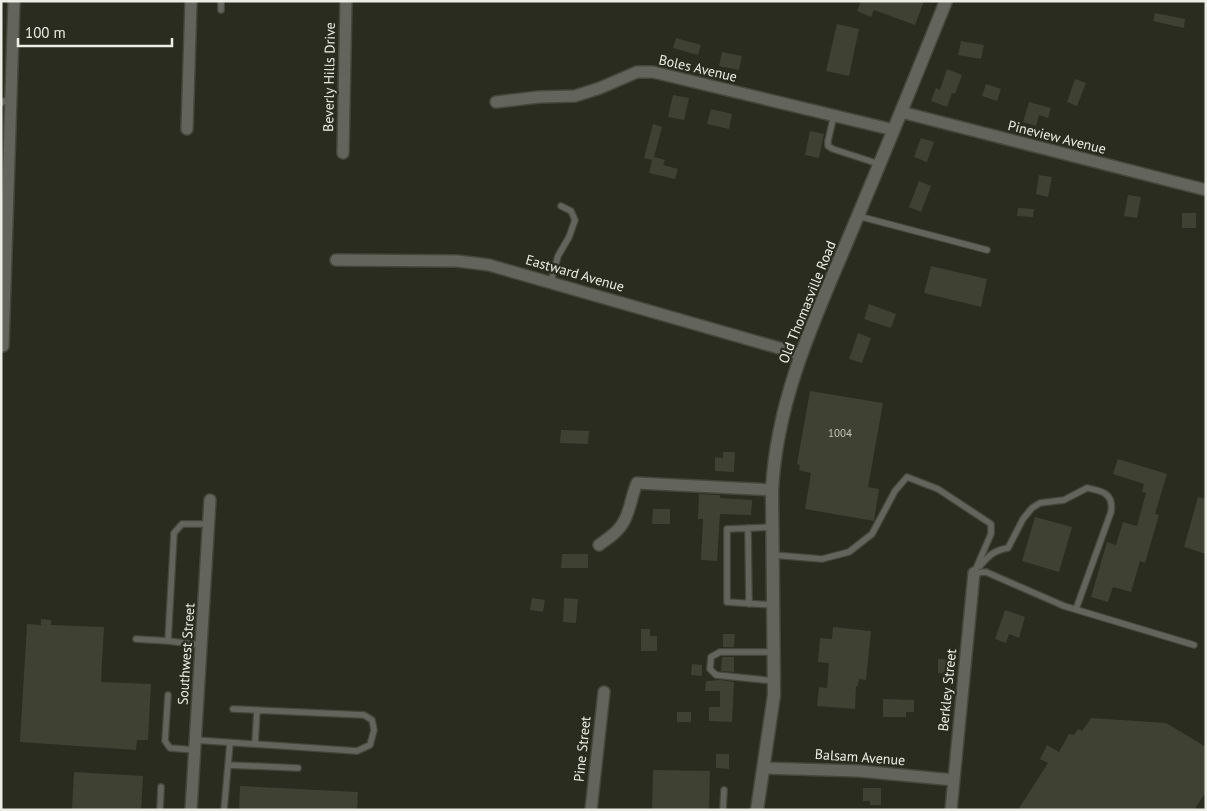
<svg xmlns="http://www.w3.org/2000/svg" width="1207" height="811" font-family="'PT Sans',sans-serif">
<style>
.building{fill:#3f4233}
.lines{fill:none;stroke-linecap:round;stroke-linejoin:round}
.service-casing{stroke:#44473a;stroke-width:8}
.minor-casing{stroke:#44473a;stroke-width:14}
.tertiary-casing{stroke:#44473a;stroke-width:15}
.service{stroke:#63655d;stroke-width:5.5}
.minor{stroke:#63655d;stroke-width:11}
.tertiary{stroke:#63655d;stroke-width:12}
.labels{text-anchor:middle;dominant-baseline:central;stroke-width:4.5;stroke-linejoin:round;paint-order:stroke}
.number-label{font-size:11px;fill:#c1c3b8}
.street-label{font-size:14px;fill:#eceee5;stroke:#292c1e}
</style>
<rect width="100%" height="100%" fill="#292c1e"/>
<path class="building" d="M861 1H924L915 25 874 10 871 17 857 11Z
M1155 13 1185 19 1184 28 1153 21Z
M837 24 859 29 849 76 826 71Z
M676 38 701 45 698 55 673 48Z
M961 41 984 45 981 59 958 55Z
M722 52 742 56 739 70 719 66Z
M947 69 962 75 955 94 952 93 947 107 931 101 936 88 940 90Z
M1075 79 1086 83 1077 106 1067 102Z
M986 84 1001 89 997 101 982 96Z
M673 95 689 98 684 120 668 117Z
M1029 102 1051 108 1048 118 1039 115 1036 126 1023 122Z
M711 109 732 114 729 129 707 124Z
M653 124 662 127 654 157 665 160 663 165 678 169 675 179 649 173 652 160 644 158Z
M810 131 824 134 819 158 805 155Z
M921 138 934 142 927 162 914 157Z
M1039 175 1052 177 1048 197 1036 194Z
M919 181 931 186 921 212 909 207Z
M1128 195 1141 197 1137 218 1124 216Z
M1018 208 1034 209 1033 217 1017 216Z
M1182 213H1196V228H1182Z
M931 266 987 279 981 307 924 293Z
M869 304 896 314 891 328 864 319Z
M858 333 871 338 862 363 849 359Z
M810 391 883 403 868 487 879 489 874 521 805 509 811 473 799 470 800 465 797 464Z
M561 430 589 431 588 444 560 443Z
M723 452H735L734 472 715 471V457L723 458Z
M1118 459 1167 474 1155 514 1159 515 1145 563 1140 561 1131 592 1113 587 1108 602 1091 597 1107 542 1116 545 1123 522 1137 526 1146 493 1142 492 1144 484 1113 474Z
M699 494 720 495V498L752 500 751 515 720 514 717 561 701 560 703 519H698Z
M1198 497 1206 499V554L1184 547Z
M653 509H670V524H652Z
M1035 517 1072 527 1059 572 1022 561Z
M562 554H588V568H561Z
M532 598 545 600 543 612 530 610Z
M564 598 578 599 576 623 563 622Z
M1005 610 1025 617 1019 638 1009 634 1006 643 995 639Z
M41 619 51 620V625L104 627 101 682 151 684 148 740H137L136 750 20 742 27 624 41 625Z
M833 627 871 631 866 680 859 679 858 686H856L855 709 817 706 819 687 827 688 829 663 818 662 820 638 832 639Z
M641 629H650V636H657V651H641Z
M723 634H735L734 647H723Z
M722 657H734V672L721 671Z
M938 659 951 660 950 674 938 673Z
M692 664 702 665V676L691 675Z
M721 680 734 682 732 722 709 721V707H720V691H705L706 681Z
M883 699 914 700V712H906V717H883Z
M677 712H691V722H677Z
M1091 718 1166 723 1206 747V792L1194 810H1018L1048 763 1040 759 1047 745 1059 752 1069 734 1074 735 1078 729 1082 731Z
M716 754H729V769L716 768Z
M653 770 710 771 709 810H652Z
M74 772 143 776 141 810H72Z
M240 786 358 792 357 810H239Z
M863 788H881V805H870V801H863Z"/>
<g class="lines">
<defs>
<path id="service" d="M221 1V10
M1 103 10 98
M834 115 828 141V146L833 149 879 164
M858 216 987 250
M551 282 558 256 569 237 575 220 571 211 561 206
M773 527 727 529V602L773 605
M748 528 749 604
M773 555 822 559 849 552 872 534 895 491 907 477 938 489 991 524V534L974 573
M980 566C989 555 995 550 1008 548L1023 519 1032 508 1040 503 1064 500 1087 488C1102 491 1114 493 1111 512L1076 609
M974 573 986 572 1064 606 1194 645
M136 639 168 641
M201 645 168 641 174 533 182 524H208
M775 681 716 675 710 669 711 657 720 652H775
M168 695 165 741 170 748 195 750
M195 740 357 751 370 745 374 730 372 720 364 715 233 709
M255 744 257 710
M228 765 298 768
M160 810 161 787
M224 810 230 743
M723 810 724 790"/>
<path id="minor" d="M496 102 539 97 575 96 600 88 637 72H653L894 130
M901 112 1206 190
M187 129 191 1
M343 153 346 1
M336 260 457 261 489 265 800 354
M3 346 14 1
M599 545C610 537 621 530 626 517 631 506 632 494 637 483L772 490
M763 768 859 771 954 780
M191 810 210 500
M591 810 604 692
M951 810 974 573"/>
<path id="tertiary" d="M757 810 774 695 772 490C777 396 816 316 852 230 884 154 915 78 946 1"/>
</defs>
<use href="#service" class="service-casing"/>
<use href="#minor" class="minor-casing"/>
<use href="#tertiary" class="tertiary-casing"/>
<use href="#service" class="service"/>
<use href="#minor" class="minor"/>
<use href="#tertiary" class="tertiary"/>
</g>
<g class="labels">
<g class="number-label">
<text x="840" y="433">1004</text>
</g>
<g class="street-label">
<text transform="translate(698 68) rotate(13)">Boles Avenue</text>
<text transform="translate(329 77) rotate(-89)">Beverly Hills Drive</text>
<text transform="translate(1057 137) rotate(14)">Pineview Avenue</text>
<text transform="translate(575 273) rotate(16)">Eastward Avenue</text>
<text transform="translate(807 302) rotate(-68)">Old Thomasville Road</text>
<text transform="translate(186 654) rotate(-86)">Southwest Street</text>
<text transform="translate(947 690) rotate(-84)">Berkley Street</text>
<text transform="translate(582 749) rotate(-84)">Pine Street</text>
<text transform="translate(860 757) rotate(4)">Balsam Avenue</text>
</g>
</g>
<rect width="1207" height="811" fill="none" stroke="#eceee5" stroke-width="5"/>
<path d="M18 38v8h154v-8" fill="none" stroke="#eceee5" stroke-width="2.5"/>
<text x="25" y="38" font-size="15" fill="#eceee5" stroke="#292c1e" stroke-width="4" paint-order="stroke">100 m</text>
</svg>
